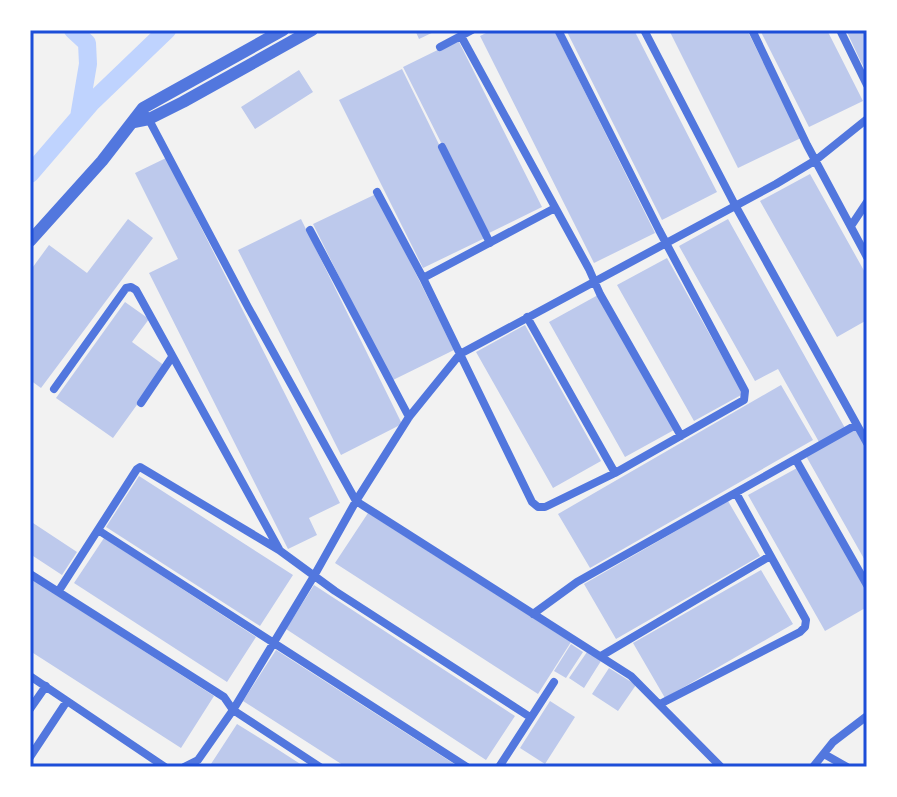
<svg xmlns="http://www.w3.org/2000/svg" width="897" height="797" font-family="Roboto,sans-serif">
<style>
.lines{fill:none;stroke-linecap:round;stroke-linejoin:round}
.canal{stroke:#bfd3fe;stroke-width:18}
.building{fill:#bdc9ec}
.minor{stroke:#5277de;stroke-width:8}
.tertiary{stroke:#5277de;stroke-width:12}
.neatline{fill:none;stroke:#1d4ed8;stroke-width:3}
</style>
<rect width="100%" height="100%" fill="#f2f2f2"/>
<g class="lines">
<path class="canal" d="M73 30 87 43 88 64 79 117
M30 174 92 102 167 30"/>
</g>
<path class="building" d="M415 30H438L419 39Z
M492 30H554L655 233 594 263 480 36Z
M566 30H634L717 192 662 220Z
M669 30H747L801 138 738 168Z
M760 30H827L863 101 809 127Z
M846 30H867V73L860 60Z
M458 40 542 207 487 234 403 67Z
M402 69 485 238 423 268 339 100Z
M299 70 313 92 255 129 241 107Z
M166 158 340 503 309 518 317 535 288 549 149 273 178 259 135 173Z
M810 174 867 276V320L837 337 760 201Z
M376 194 454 350 391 381 313 224Z
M128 219 153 238 41 388 30 380V271L49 245 87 273Z
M301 219 402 424 341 455 238 250Z
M728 219 845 428 819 442 778 369 755 381 679 246Z
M667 258 743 394 694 421 617 285Z
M598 295 674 430 625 457 549 322Z
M125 302 149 319 132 342 165 366 113 438 56 398Z
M525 325 601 461 553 488 476 352Z
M781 385 813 440 590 568 558 514Z
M855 429 867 450V564L806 456Z
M797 468 867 592V607L825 631 748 495Z
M139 476 293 575 260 626 106 527Z
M728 501 760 556 616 639 584 584Z
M368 513 571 642 538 694 335 563Z
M30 521 77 552 62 575 30 554Z
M104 538 256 637 227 682 74 583Z
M761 570 793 624 665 698 633 643Z
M30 578 214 696 181 748 30 651Z
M314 585 515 716 486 760 286 629Z
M571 644 583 652 566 678 554 671Z
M276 650 459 767H346L243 701Z
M587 652 601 661 584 688 569 678Z
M609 668 636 685 618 711 592 694Z
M550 701 575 717 545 764 520 748Z
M237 724 274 747 305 767H209Z"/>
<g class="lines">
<path class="minor" d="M644 30 735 205 867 443
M752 30 807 145 867 257
M840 30 867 85
M461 36 589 269 600 294 681 436
M440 47 472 30
M147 116 248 307 356 501 631 676 721 767
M442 147 490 243
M377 192 423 278 532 502 538 507H545L615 473 744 400 745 391 659 230 558 30
M851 226 867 202
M310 230 409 417
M423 278 555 208
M527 317 615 473
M54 389 126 288 131 287 136 290 279 549
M141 403 172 357
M796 460 867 585
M98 530 467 767
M30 574 224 697 233 710 320 767
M58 592 137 469 140 467 279 550 335 591 530 717
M533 614 577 582 856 425
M601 656 770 556
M30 676 165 767
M660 704 800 632 805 627 806 620 736 493
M30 709 46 686
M824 754 847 767
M30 757 67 701
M184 767 198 760 233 710 314 576 356 501 409 417 460 354 776 184 816 160 867 119
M499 767 554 682
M813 767 833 742 867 716"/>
<path class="tertiary" d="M134 122 149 119 183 102 312 30
M30 241 102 161 143 108 283 30"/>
</g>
<rect width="897" height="797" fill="none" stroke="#ffffff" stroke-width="64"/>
<rect x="32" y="32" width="833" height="733" class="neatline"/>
</svg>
